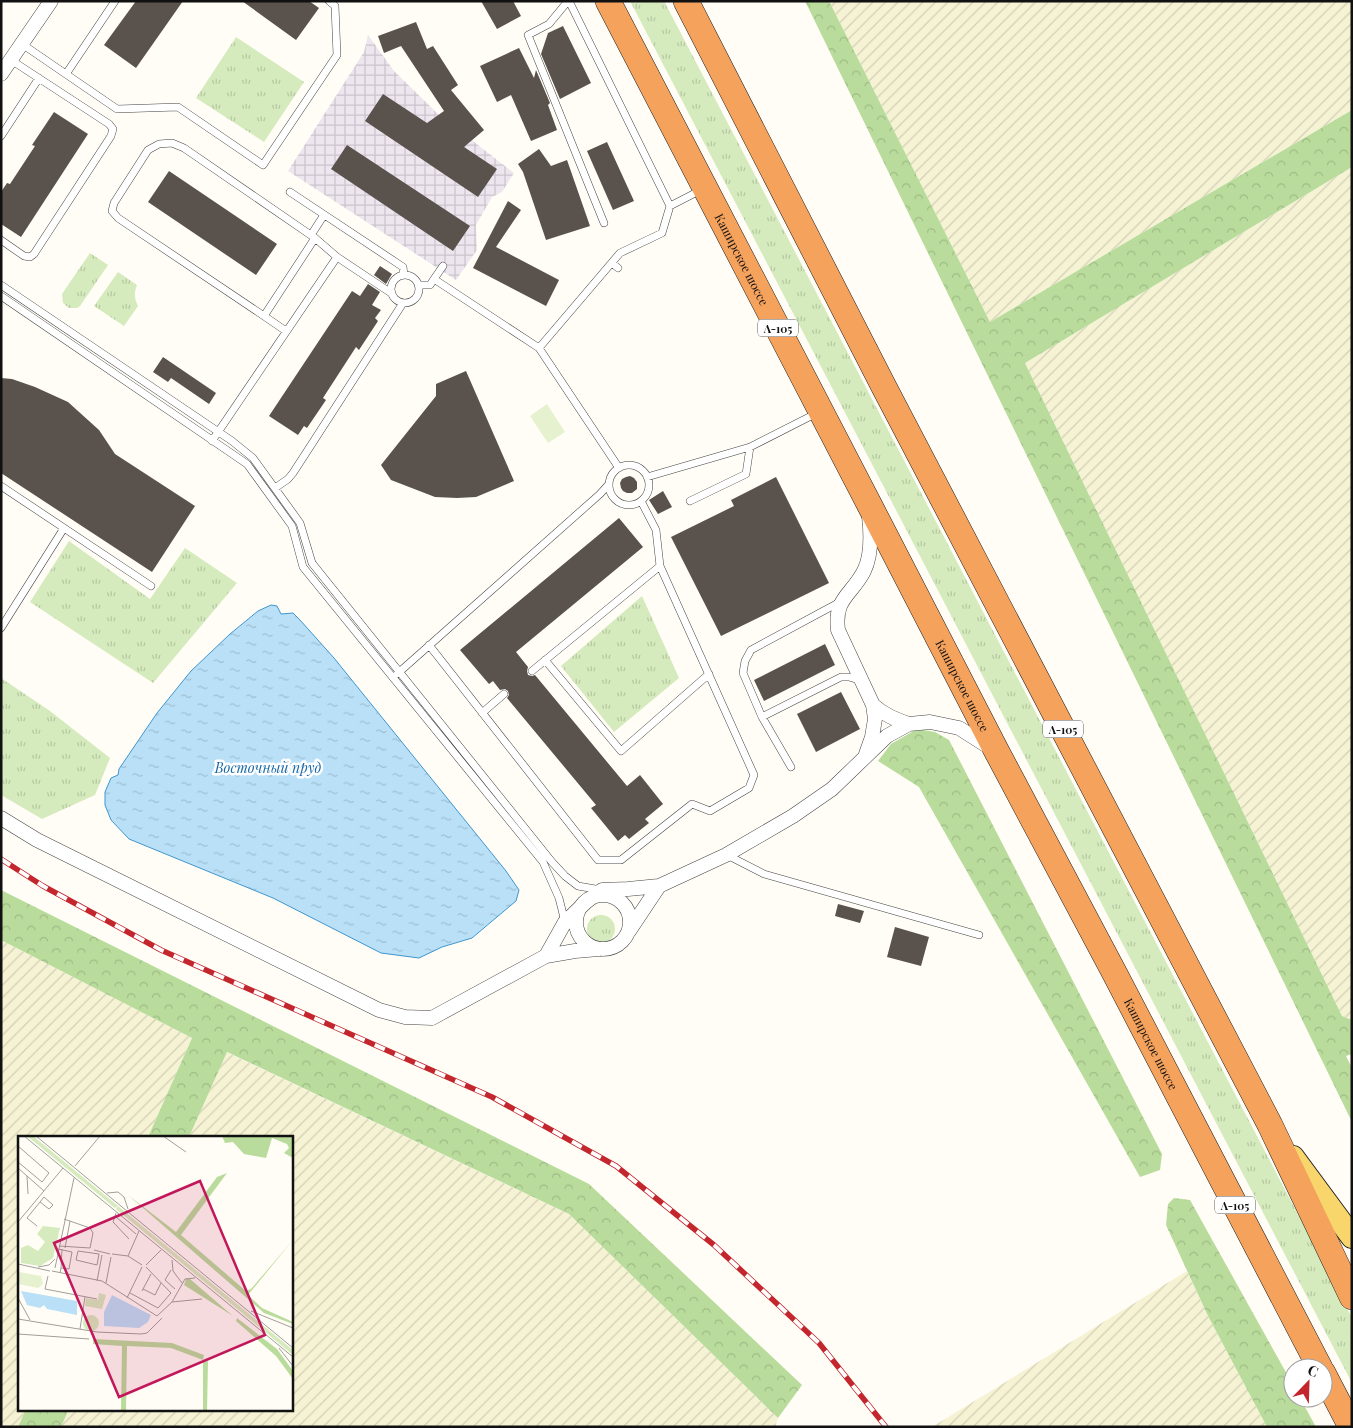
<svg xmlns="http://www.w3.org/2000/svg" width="1353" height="1428" font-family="'Playfair Display',serif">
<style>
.industrial{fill:url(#industrial-grid)}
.farmland{fill:url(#farmland-furrows)}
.grass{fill:url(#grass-tufts)}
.forest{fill:url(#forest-crowns)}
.pitch{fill:#e6f2cf}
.water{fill:url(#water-ripples);stroke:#3f96cf}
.building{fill:#5a524d}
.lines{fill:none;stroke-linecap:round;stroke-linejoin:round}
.lane-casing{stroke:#444;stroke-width:8}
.street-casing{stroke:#444;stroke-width:15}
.primary-casing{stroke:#222;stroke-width:24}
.highway-casing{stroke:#222;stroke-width:26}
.lane{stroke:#fff;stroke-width:7}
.street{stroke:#fff;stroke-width:14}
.primary{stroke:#f9d66b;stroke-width:22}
.highway{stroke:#f5a25d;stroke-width:25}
.rail-casing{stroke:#c4262e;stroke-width:5.5}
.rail{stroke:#fff;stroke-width:4;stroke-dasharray:11;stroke-linecap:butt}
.labels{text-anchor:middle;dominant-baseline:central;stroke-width:5;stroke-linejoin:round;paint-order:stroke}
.shield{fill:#fff;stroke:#585858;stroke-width:1}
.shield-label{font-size:11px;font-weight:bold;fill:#111}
.street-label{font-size:12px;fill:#111;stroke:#fff}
.water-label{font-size:14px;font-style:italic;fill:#1768a6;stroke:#fff}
.inset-road{fill:none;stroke:#a09f9a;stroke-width:1}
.view{fill:#c2185b;fill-opacity:0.15;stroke:#c2185b;stroke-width:2.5}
.inset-edge{fill:none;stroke:#111;stroke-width:2.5}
</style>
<defs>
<pattern id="industrial-grid" width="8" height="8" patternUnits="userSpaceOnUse" patternTransform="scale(1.25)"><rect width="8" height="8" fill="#eee6ef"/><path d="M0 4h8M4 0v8" fill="none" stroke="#cbc4cc"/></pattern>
<pattern id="farmland-furrows" width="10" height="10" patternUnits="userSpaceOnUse" patternTransform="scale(1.25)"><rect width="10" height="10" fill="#f6f3d4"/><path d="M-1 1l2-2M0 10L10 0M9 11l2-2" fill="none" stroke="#d2cfb5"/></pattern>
<pattern id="grass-tufts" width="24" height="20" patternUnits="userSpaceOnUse" patternTransform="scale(1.25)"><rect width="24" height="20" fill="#d5ebbd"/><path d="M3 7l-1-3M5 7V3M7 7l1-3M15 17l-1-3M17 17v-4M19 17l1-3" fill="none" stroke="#b6c8a1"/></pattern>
<pattern id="forest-crowns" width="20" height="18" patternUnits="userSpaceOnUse" patternTransform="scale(1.25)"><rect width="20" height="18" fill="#b9dc9c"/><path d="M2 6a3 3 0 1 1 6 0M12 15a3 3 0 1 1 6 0" fill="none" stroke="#9ebc85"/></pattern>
<pattern id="water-ripples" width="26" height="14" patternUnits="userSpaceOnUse" patternTransform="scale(1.25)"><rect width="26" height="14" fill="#b9e0f7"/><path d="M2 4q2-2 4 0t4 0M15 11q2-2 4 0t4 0" fill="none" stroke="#9ebfd3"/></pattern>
</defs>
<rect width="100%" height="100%" fill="#fffdf5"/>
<path class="industrial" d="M368 35 394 71 437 113 514 173 502 192 492 197 476 225 477 250 456 280 288 171 364 52Z"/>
<path class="farmland" d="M829 1H1352V110L990 322Z
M1352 167V1020L1342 1016 1025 363Z
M1 940 192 1038 148 1137H19V1409H26L18 1427H1Z
M226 1052 569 1214 778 1418 775 1427H61L69 1409H291V1137H189Z
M1187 1271 1208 1316 1267 1427H932Z"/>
<path class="grass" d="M630 1H664L1352 1318V1383Z
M236 37 304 82 264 142 196 98Z
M90 253 108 265 80 306 77 308H69L63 303 62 294Z
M118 272 137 285C134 293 134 298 138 306L124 326 94 306Z
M69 541 150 599 185 548 237 583 153 683 30 602Z
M642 596 679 678 614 732 561 666Z
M1 678 50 711 110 758 95 795 42 819 1 795Z
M587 929a14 14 0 1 1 28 0a14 14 0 1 1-28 0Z"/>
<path class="forest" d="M805 1H829L990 322 1352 110V167L1025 363 1342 1016 1352 1020V1054L1346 1056 1352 1068V1122Z
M917 729 935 732 949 740 1162 1154 1160 1170 1140 1177 919 787 878 761 891 744Z
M1 890 589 1184 802 1385 778 1418 569 1214 227 1052 189 1137H148L192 1038 1 940Z
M1174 1198 1190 1200 1293 1385V1398H1300L1316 1427H1267L1208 1316 1166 1225 1168 1204Z
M26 1409H69L61 1427H18Z"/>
<path class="pitch" d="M547 404 565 432 548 443 530 416Z"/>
<path class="water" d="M271 605 277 606 281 614 293 613 300 620 334 658 506 871 519 890 516 901 472 938 442 947 419 958 381 953 273 898 129 839 111 820 105 805V792L111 778 118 775 119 769 157 713 191 671 230 634 258 611Z"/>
<path class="building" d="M136 1H183L136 68 104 45Z
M242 1H309L319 8 296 40Z
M481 1H513L521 16 497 29Z
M416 22 427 49 433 46 458 85 451 90 484 130 464 147 497 169 478 197 365 121 383 94 427 123 444 111 401 46 384 53 378 36Z
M563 26 591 83 560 99 541 54 548 33Z
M519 48 534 78 536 70 550 103 548 105 557 130 531 141 511 95 497 102 480 66Z
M54 112 88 134 21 237 1 224V192L7 183 10 184 35 146 32 145Z
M607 142 634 201 613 210 587 151Z
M347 145 470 226 453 251 331 169Z
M539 149 551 166 567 160 590 226 546 240 523 172 518 164Z
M169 171 277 244 256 275 148 202Z
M508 201 521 210 496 247 559 280 546 306 473 268Z
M380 266 392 274 386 284 374 275Z
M368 284 380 292 372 305 381 310 375 318 378 321 359 350 356 347 323 398 326 400 307 428 304 426 298 435 269 416 352 291 360 296Z
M163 357 216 393 209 404 171 378 168 382 153 372Z
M466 371 514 481 476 497 457 498 435 497 391 480 381 465 436 396V384Z
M1 378 12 379 35 387 68 402 99 430 115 454 195 506 152 572 1 473Z
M630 476 634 478 637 482V489L632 493H627L623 491 621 488 620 483 622 479 626 477Z
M776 477 829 583 721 636 671 537 734 506 731 500Z
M663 491 672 507 658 514 649 500Z
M619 518 643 547 516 652 528 667 527 671 528 675 532 676 535 675 627 786 640 775 663 804 645 819 649 823 629 839 625 835 618 841 591 808 596 805 507 698 509 695 508 691 505 689 500 690 493 681 489 684 460 650Z
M825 644 835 665 764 701 754 680Z
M841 692 860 729 816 752 797 714Z
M838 904 864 911 860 923 835 916Z
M895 927 929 937 921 966 887 957Z"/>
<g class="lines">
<defs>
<path id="lane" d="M568 1 549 24 528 35 604 223
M569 1 670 206 662 233 620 253 539 348 619 468
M22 44 117 109 178 107 263 165 337 55 335 6 329 1
M66 74 115 1
M1 136 39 78
M172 143 184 148 315 238 264 316 118 218 112 211 114 203 148 150 159 144Z
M290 192 403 267 404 275
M670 206 701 190
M311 235 324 215
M315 238 337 257 391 293
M1 240 24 256 30 257 34 254 111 136 113 129 109 124 11 60
M612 263 618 268
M391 289a14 14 0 1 1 28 0a14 14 0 1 1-28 0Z
M434 279 443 266
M1 285 232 441 253 458 300 523 312 563 552 862 565 876 578 886 601 890
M419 285H430L434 279 539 348
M1 296 247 464 292 526 303 567 543 862 559 898 565 922
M264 316 286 331
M212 441 337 257
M609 485a20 20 0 1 1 40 0a20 20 0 1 1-40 0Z
M647 477 750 447 817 413
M1 486 151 586
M275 488 288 479 293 473 403 303
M690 501 746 474 750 447
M1 628 64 528
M429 645 598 860H621L692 804 710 811 749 788 754 775 660 566 656 530 641 501
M545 660 621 751 709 674
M532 671 660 566
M397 674 600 494 609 484
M482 713 504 694
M762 717 841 677H849L862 681
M791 767 762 717 743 673 745 661 751 650 840 602
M727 855 764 874 979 935"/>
<path id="street" d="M1 74 51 1
M873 705C884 715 895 719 909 724
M866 754 872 737 875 719 873 705 838 630C834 598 851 596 864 571 872 555 871 533 869 516
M1 818 37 840 379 1010 405 1017 432 1018 546 956 575 951 599 949
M576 922a27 27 0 1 1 54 0a27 27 0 1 1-54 0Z
M629 931 659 886
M546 956 565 922 586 902 602 890 628 889 659 886 726 855 793 816 832 789 887 736 909 724 930 722 959 728 992 749"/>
<path id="primary" d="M1293 1157 1352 1237"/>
<g id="highway">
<path id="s1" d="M608 1 868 502 997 752 1115 974 1320 1368"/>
<path d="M686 1 884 387 1270 1125 1352 1297"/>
<path d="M1323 1373 1351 1427"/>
</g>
</defs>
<use href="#lane" class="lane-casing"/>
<use href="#street" class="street-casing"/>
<use href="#primary" class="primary-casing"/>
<use href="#highway" class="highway-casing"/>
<use href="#lane" class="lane"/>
<use href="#street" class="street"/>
<use href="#primary" class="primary"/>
<use href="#highway" class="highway"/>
<defs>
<path id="rail" d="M1 859 43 886 161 950 492 1097 616 1166 714 1245 819 1343 886 1427"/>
</defs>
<use href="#rail" class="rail-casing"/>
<use href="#rail" class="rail"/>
</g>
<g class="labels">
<g class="shield">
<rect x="758" y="319.5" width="40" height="17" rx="4"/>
<rect x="1043" y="720.5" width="40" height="17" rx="4"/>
<rect x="1215" y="1196.5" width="40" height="17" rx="4"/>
</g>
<g class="shield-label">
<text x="778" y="328">А-105</text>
<text x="1063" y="729">А-105</text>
<text x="1235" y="1205">А-105</text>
</g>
<g class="street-label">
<text stroke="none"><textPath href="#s1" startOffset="291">Каширское шоссе</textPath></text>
<text stroke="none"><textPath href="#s1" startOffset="771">Каширское шоссе</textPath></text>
<text stroke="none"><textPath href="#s1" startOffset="1176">Каширское шоссе</textPath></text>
</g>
<g class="water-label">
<text x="268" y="767">Восточный пруд</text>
</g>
</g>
<g transform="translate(18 1136)">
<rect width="275" height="275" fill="#fffdf5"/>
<path d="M9 0H15L100 70 97 72ZM100 70 275 214V219L98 73ZM25 90 42 92 35 122 22 130 3 127V112L10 109 20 115 27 106 19 98ZM81 157 88 159 84 173 67 170 68 162 80 164ZM65 187a8 8 0 1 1 16 0a8 8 0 1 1-16 0Z" fill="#d5ebbd"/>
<path d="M204 0H275V22L266 17 271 12 269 8 254 2 248 22 226 18 215 6 207 7ZM209 37 163 99 228 155 233 153 275 104 230 159 244 172 275 186V188L246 177 110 59 158 96 199 41ZM168 143H172L215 180 166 149ZM219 182 259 213 275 235V243L258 220 218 185ZM75 203 154 207 186 219 185 224 153 212 109 210 108 275H103L104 210 75 208ZM190 225 189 275H185V226Z" fill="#b9dc9c"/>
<path d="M1 136 23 140 25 148 20 152 0 148Z" fill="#e6f2cf"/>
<path d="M3 155 59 165V179L29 173 26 169 22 172 9 169ZM94 159 133 179 130 186 121 192 86 190V176Z" fill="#b9e0f7"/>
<path class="inset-road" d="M6 0 275 221M18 0 275 212M145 0 168 16M0 10 31 37 24 46 0 26M57 30 82 0M0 32 26 55M9 40 10 58M89 57 100 56 106 61 110 73M98 77 95 86 111 103M98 81 118 98M0 86 45 32M19 90 9 82 22 66 26 61 35 69 31 73 22 66M121 95 110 120 124 129M41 110 72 112 75 97 72 92 46 83M47 112 52 85M40 113 54 116 51 133 43 132 42 137M76 114 92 118M60 115 81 118 79 129 58 124ZM94 118 110 120M154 124 155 135 164 147M0 128 32 135M128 129 143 114M20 131 31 129 37 123M37 132 56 42M43 132 44 113M153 134 147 144 157 153M34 135 84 145 139 180M30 140 27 153 79 163M79 145 84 119M88 147 93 121M125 153 137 159 143 147M124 155 133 138M112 157 140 172 153 157 128 131M0 162 12 184M109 162 124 131M154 166 184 163M233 175 275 192M139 180 154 166 167 143 177 142M0 183 79 196 123 198 129 197 144 182M62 193 67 161M0 198 71 203M261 212 275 230"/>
<path class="view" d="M182 45 247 199 101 261 36 107Z"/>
<rect width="275" height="275" class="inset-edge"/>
</g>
<rect width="1353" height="1428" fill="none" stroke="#111111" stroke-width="5"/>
<g transform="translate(1308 1383) rotate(23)"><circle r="24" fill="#ffffff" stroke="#a0a0a0"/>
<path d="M0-4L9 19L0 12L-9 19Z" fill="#c4262e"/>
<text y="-8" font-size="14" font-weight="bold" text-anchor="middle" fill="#111111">С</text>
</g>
</svg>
